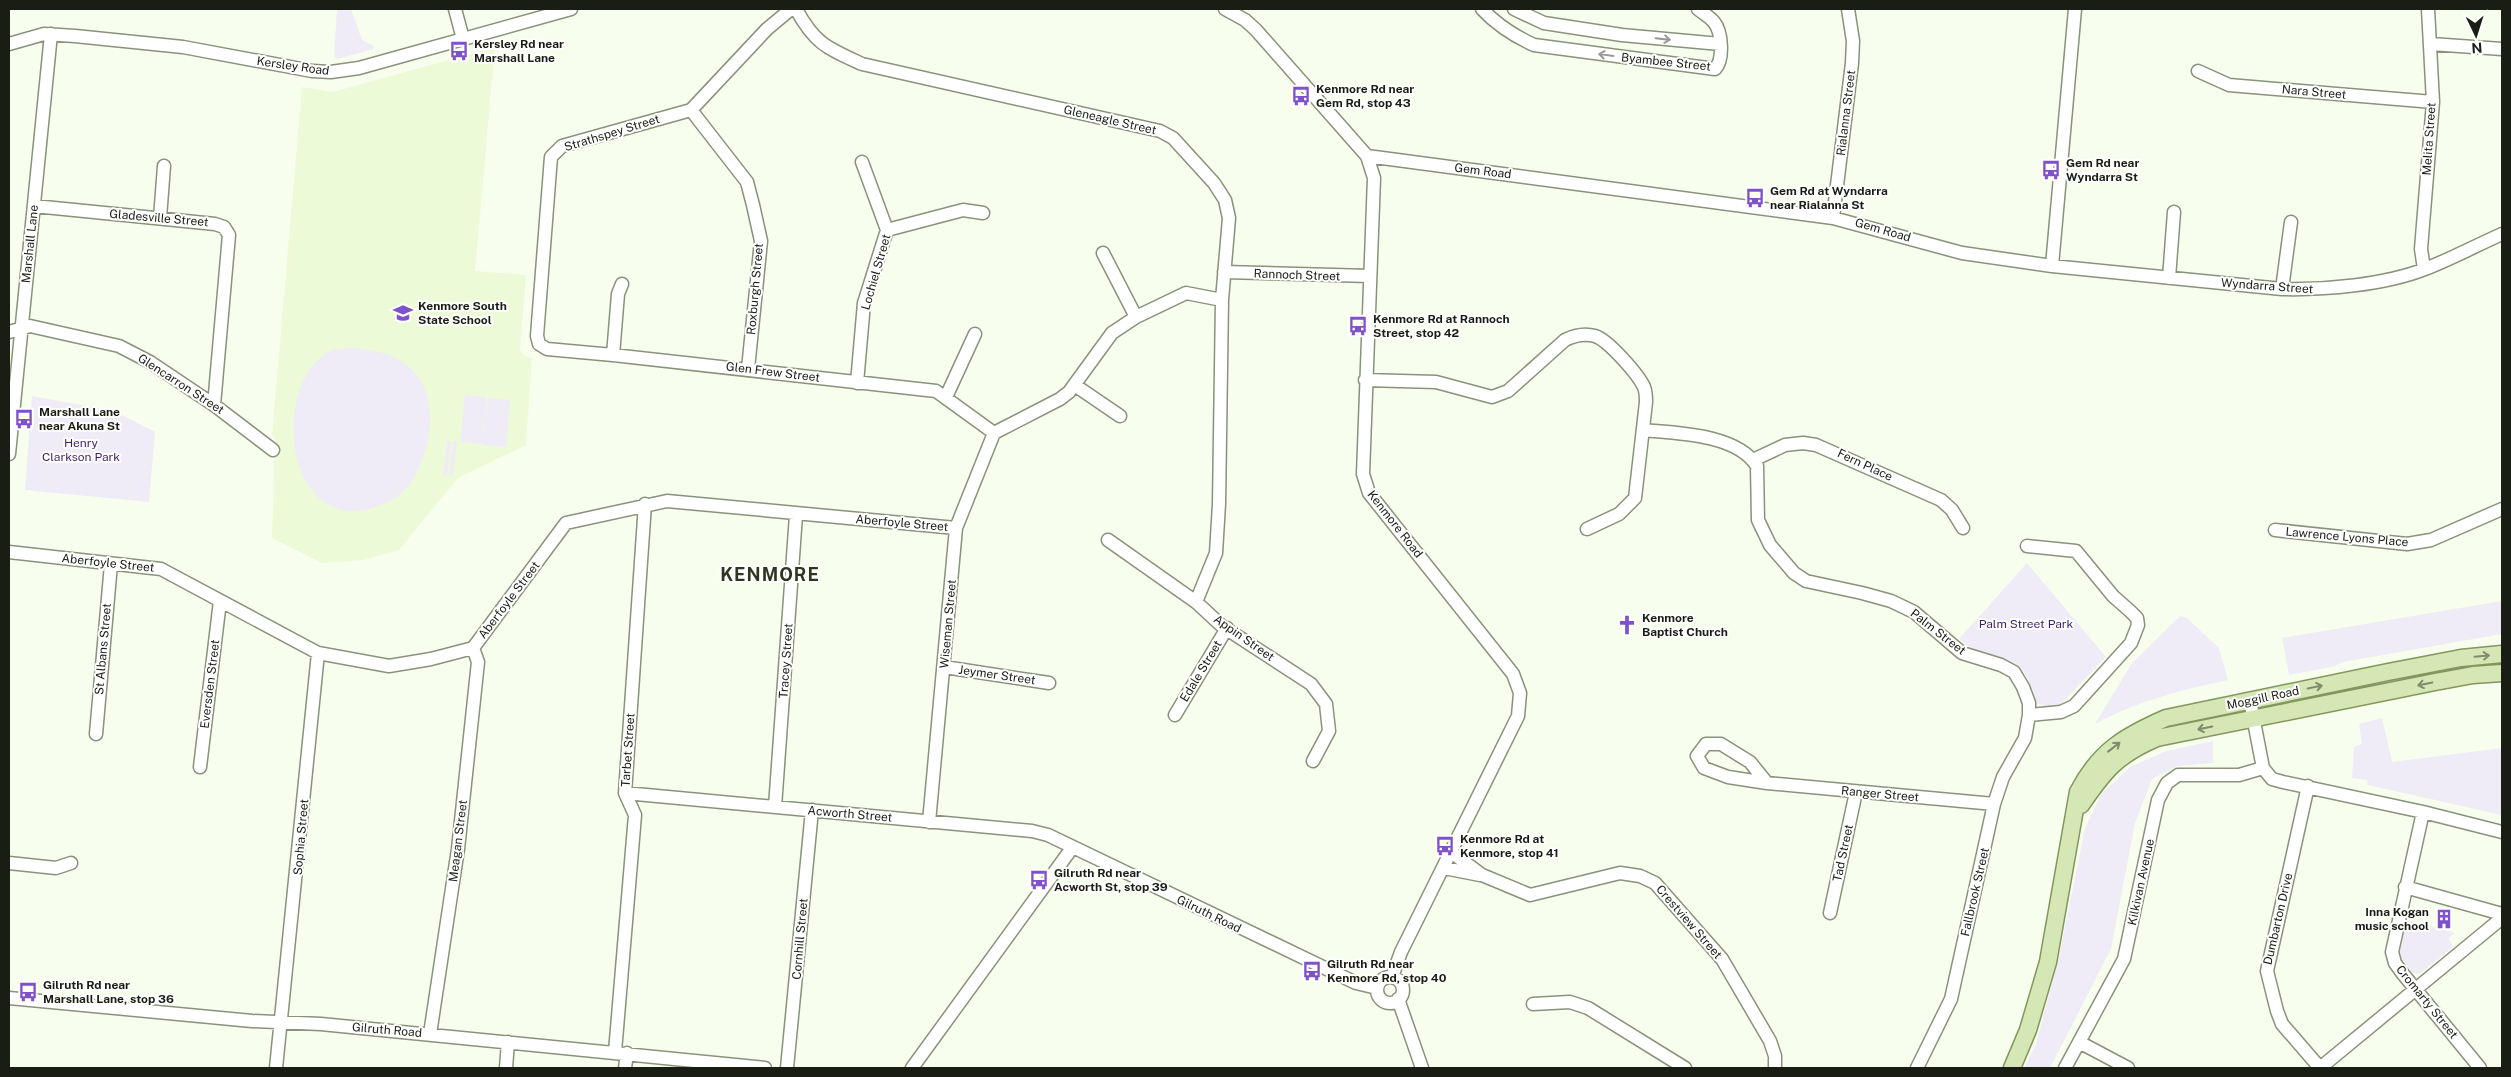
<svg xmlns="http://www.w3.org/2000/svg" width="2511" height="1077" font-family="'Public Sans',sans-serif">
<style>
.built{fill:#edfad7}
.green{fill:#efecf7}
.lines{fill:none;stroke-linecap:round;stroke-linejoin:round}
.minor-casing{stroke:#89927a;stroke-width:15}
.major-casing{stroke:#83965d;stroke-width:19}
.minor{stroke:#fff;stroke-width:12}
.major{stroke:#d6e7b6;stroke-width:16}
.oneway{stroke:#989995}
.oneway2{stroke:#818c6d}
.labels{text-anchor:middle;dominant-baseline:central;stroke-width:4;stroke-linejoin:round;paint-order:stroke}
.poi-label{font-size:12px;font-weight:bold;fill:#1a1d14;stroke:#fff;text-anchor:start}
.street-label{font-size:12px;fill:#1a1d14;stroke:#fff}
.park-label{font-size:12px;fill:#3d1f6a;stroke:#fff}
.district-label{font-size:18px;font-weight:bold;letter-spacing:1px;fill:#2e3620;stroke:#fff}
</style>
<rect width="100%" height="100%" fill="#f8feee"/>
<path class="built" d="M495 47 475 271 526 275 520 350 523 355 532 359 526 445 458 478 399 550 364 560 322 563 272 538 275 438 272 435 302 87 333 92Z"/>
<path class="green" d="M337 9H351L362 40 374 46 373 49 338 59 334 57Z
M356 348C367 350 379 351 389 355 442 375 437 440 412 481 402 496 389 503 373 508 283 534 270 383 330 351 336 348 349 349 356 348Z
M465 395 487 397 483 444 460 442Z
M32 396 92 407 122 415 155 432 149 502 25 490Z
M488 398 510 400 506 447 483 445Z
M447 441 451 442 447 476 443 475Z
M453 441 457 442 453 476 449 475Z
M2027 563 2106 657 2060 705 2050 708 2036 703C2023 641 1993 670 1959 639Z
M2502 601V634L2343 662 2332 667 2289 675 2282 638Z
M2180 616 2187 618 2219 648 2228 680C2181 690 2138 701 2095 724L2132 663Z
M2382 718 2392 762 2502 748V815L2368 785 2367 780 2352 778 2354 747 2362 744 2359 724Z
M2213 741V763L2177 766 2152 779 2135 823 2111 949 2050 1068H2024L2036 1044 2059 957 2085 828 2101 794 2130 767 2166 751Z
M2405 920 2455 933 2449 938 2453 947 2419 974 2413 973 2398 954Z"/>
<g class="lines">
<defs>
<path id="minor" d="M455 9 463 39
M791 9 767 29 691 110 562 146 551 157 537 336 539 344 547 349 613 355 936 391 994 433
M796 9C815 44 827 48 862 64L1160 131 1173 138 1214 183 1225 200 1229 218 1222 300 1219 504 1216 553 1196 602
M1225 9 1245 20 1256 30 1367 156 1374 178 1363 474 1369 493 1513 674 1520 693 1518 716 1401 952 1392 977
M1482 9C1497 25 1514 36 1534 45L1715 69C1724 60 1722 32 1714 22 1710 17 1703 13 1698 9
M1514 9 1544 23 1622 35 1720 44
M9 44 44 34 75 36 183 47 312 71 331 72 359 68 571 9
M2431 44 2502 49
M2198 71 2229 85 2433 102
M691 110 747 182 753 205 761 241 748 369
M1367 156 1833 218 1962 253 2052 266 2282 289C2325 290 2384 285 2425 269 2451 259 2477 245 2502 234
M862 162 887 230
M34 206 215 224 224 227 229 235 214 405
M160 218 164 166
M1833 218 1852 63 1853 41 1848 9
M1103 253 1136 317
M2052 266 2075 9
M2424 269 2421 249 2433 102 2428 9
M1224 272 1370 276
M2169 278 2174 212
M2282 289 2291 222
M9 332 30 326 119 346 150 362 214 405 273 450
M613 355 618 294 622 284
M1365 380 1436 382 1492 397 1508 391 1565 340C1575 335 1584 333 1595 336 1608 340 1638 374 1644 387 1646 392 1646 397 1646 402L1635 498 1619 514 1587 529
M857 383 864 303 887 230 963 210 983 213
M1076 386 1120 416
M946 397 975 334
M1643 430C1677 433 1737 434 1757 466L1758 520 1770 545 1794 573 1806 581 1862 593 1891 601 1914 612 1962 653 2001 665 2014 672 2023 687 2029 703V715L2061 712 2074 706 2131 643 2138 625 2137 618 2130 611 2113 596 2076 551 2027 546
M994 433 1060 399 1069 392 1112 333 1136 317 1186 293 1222 300
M9 454 51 34
M1753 460 1785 445 1803 443 1816 445 1941 500 1952 510 1963 528
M2275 530 2407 544 2431 540 2502 509
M1108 540 1196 602 1222 626 1311 684 1326 704 1329 731 1313 761
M9 552 161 569 318 653 389 666 431 659 473 648 566 523 667 501 956 528
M944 667 1049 683
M2250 701 2263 768
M1175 715 1227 628
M96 734 111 564
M200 767 220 601
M1767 783 1728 777 1704 768 1697 756 1706 744H1721L1750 762 1767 783 1994 804
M2308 786 2267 971 2277 1011 2282 1024 2320 1068
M625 793 1032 831 1048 835 1356 983 1377 988
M775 807 796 515
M2423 812 2392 952 2395 963 2403 974 2480 1068
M929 822 956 528 994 433
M1451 852 1482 875 1530 895 1620 873 1640 876 1655 883 1722 959 1770 1041 1775 1056V1068
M9 863 56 868 71 863
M1444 868 1480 875
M2405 887 2502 914
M1830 913 1856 792
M1377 990a13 13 0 1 1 26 0a13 13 0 1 1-26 0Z
M9 998 252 1021 321 1024 765 1068
M1398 999 1422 1068
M1533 1004 1570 1002 1588 1008 1685 1068
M430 1034 458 849 478 662 473 648
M2079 1042 2128 1068
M615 1052 635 815 625 793 645 504
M276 1068 318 653
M506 1068 508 1042
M625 1068 627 1053
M787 1068 812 810
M912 1068 1072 848
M1917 1068 1951 999 1994 804 2003 777 2025 738 2029 715
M2065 1068 2124 959 2158 800 2167 783 2178 775H2239L2263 768 2272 779 2283 782 2423 812 2502 832
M2320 1068 2502 918"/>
<path id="major" d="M2081 805C2105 770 2117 755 2157 738L2435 682 2473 675 2502 673
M2012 1068 2028 1030 2048 962 2078 792C2099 751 2125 736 2166 718L2388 672 2461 658 2502 654"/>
</defs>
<use href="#minor" class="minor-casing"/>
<use href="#major" class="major-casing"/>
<use href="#minor" class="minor"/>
<use href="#major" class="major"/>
</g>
<defs><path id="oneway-shaft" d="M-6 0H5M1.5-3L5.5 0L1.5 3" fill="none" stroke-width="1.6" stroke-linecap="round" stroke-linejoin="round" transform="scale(1.25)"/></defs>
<g class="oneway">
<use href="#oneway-shaft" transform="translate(1663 39) rotate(6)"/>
<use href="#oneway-shaft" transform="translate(1606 55) rotate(-172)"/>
</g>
<g class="oneway2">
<use href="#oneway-shaft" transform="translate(2482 656) rotate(-5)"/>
<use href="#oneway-shaft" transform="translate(2425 684) rotate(169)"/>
<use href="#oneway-shaft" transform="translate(2315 687) rotate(-12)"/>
<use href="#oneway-shaft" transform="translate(2205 728) rotate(168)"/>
<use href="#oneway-shaft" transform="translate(2114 747) rotate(-38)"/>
</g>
<defs>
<symbol id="bus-bare" viewBox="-9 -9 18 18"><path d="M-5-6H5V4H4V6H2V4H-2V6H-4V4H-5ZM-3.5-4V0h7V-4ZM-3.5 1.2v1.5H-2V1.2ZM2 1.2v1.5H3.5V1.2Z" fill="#7f52cb" stroke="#fff" stroke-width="2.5" paint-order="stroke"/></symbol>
<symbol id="school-bare" viewBox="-9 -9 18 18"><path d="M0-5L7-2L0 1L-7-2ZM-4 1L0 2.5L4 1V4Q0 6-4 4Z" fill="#7f52cb" stroke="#fff" stroke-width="2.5" paint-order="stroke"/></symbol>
<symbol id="church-bare" viewBox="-9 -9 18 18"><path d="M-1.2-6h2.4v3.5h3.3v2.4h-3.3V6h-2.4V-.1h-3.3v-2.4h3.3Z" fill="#7f52cb" stroke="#fff" stroke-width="2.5" paint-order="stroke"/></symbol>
<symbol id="building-bare" viewBox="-9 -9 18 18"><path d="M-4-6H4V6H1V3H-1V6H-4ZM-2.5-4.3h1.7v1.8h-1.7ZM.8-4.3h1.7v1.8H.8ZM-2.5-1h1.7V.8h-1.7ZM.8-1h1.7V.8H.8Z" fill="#7f52cb" stroke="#fff" stroke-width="2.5" paint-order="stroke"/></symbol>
</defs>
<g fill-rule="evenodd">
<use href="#bus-bare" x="445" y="37" width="28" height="28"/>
<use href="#bus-bare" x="1287" y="82" width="28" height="28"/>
<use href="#bus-bare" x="2037" y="156" width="28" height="28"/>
<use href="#bus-bare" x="1741" y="184" width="28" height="28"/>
<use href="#school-bare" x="389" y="299" width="28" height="28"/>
<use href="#bus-bare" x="1344" y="312" width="28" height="28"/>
<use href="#bus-bare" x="10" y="405" width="28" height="28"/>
<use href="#church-bare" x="1613" y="611" width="28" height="28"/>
<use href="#bus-bare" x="1431" y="832" width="28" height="28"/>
<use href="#bus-bare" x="1025" y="866" width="28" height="28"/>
<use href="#building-bare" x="2430" y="905" width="28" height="28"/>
<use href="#bus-bare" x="1298" y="957" width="28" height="28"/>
<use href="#bus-bare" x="14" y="978" width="28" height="28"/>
</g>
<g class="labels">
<g class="poi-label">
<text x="474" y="44">Kersley Rd near<tspan x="474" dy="14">Marshall Lane</tspan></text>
<text x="1316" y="89">Kenmore Rd near<tspan x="1316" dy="14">Gem Rd, stop 43</tspan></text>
<text x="2066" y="163">Gem Rd near<tspan x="2066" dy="14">Wyndarra St</tspan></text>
<text x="1770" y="191">Gem Rd at Wyndarra<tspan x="1770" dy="14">near Rialanna St</tspan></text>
<text x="418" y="306">Kenmore South<tspan x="418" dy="14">State School</tspan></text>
<text x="1373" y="319">Kenmore Rd at Rannoch<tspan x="1373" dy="14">Street, stop 42</tspan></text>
<text x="39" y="412">Marshall Lane<tspan x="39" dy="14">near Akuna St</tspan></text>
<text x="1642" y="618">Kenmore<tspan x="1642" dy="14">Baptist Church</tspan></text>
<text x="1460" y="839">Kenmore Rd at<tspan x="1460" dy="14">Kenmore, stop 41</tspan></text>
<text x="1054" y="873">Gilruth Rd near<tspan x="1054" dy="14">Acworth St, stop 39</tspan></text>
<text x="2429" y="912" text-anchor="end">Inna Kogan<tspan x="2429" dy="14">music school</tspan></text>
<text x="1327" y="964">Gilruth Rd near<tspan x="1327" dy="14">Kenmore Rd, stop 40</tspan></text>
<text x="43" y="985">Gilruth Rd near<tspan x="43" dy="14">Marshall Lane, stop 36</tspan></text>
</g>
<g class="street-label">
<text transform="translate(1666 62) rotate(6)">Byambee Street</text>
<text transform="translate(293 66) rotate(8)">Kersley Road</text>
<text transform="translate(2314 92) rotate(5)">Nara Street</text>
<text transform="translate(1846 113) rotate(-83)">Rialanna Street</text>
<text transform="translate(1110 120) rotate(13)">Gleneagle Street</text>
<text transform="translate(612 133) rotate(-17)">Strathspey Street</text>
<text transform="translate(2429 139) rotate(-86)">Melita Street</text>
<text transform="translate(1483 171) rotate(7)">Gem Road</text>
<text transform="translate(159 218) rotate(5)">Gladesville Street</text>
<text transform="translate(1883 230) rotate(16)">Gem Road</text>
<text transform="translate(30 244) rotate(-84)">Marshall Lane</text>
<text transform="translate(876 272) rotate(-74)">Lochiel Street</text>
<text transform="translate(1297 275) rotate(2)">Rannoch Street</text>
<text transform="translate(2267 286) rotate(4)">Wyndarra Street</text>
<text transform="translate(755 289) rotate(-85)">Roxburgh Street</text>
<text transform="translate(773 372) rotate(7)">Glen Frew Street</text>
<text transform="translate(181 384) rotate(33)">Glencarron Street</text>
<text transform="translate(1865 465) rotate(25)">Fern Place</text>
<text transform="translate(902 523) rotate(5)">Aberfoyle Street</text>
<text transform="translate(1395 524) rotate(52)">Kenmore Road</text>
<text transform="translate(2347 537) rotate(5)">Lawrence Lyons Place</text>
<text transform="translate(108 563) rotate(6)">Aberfoyle Street</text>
<text transform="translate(509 600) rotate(-53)">Aberfoyle Street</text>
<text transform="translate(948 624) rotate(-85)">Wiseman Street</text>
<text transform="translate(1938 632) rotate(38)">Palm Street</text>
<text transform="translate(1244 638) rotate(35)">Appin Street</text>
<text transform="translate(103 649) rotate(-85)">St Albans Street</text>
<text transform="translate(786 661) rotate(-86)">Tracey Street</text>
<text transform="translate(1201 671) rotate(-59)">Edale Street</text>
<text transform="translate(997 675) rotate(8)">Jeymer Street</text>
<text transform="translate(210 684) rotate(-83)">Eversden Street</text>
<text transform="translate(2263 698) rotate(-12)">Moggill Road</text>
<text transform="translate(628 750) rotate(-86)">Tarbet Street</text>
<text transform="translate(1880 794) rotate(5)">Ranger Street</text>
<text transform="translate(850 814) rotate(5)">Acworth Street</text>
<text transform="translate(301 837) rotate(-85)">Sophia Street</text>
<text transform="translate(458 841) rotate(-83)">Meagan Street</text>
<text transform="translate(1843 853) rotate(-78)">Tad Street</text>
<text transform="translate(2141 882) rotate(-78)">Kilkivan Avenue</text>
<text transform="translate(1975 892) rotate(-77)">Fallbrook Street</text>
<text transform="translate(1209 914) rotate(26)">Gilruth Road</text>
<text transform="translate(2278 919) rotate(-77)">Dumbarton Drive</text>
<text transform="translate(1689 922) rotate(49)">Crestview Street</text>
<text transform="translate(800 939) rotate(-85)">Cornhill Street</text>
<text transform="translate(2427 1002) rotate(51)">Cromarty Street</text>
<text transform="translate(387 1030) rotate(5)">Gilruth Road</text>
</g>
<g class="park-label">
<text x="81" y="443">Henry<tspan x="81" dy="14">Clarkson Park</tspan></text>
<text x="2026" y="624">Palm Street Park</text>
</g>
<g class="district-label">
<text x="770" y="574">KENMORE</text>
</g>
</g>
<rect width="2511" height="1077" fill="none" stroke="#1a1d14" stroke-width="20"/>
<g transform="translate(2476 35) rotate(176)" stroke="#ffffff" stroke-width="4" paint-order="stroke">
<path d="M0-4L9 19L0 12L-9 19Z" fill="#1a1d14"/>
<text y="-8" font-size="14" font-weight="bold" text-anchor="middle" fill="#1a1d14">N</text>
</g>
</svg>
